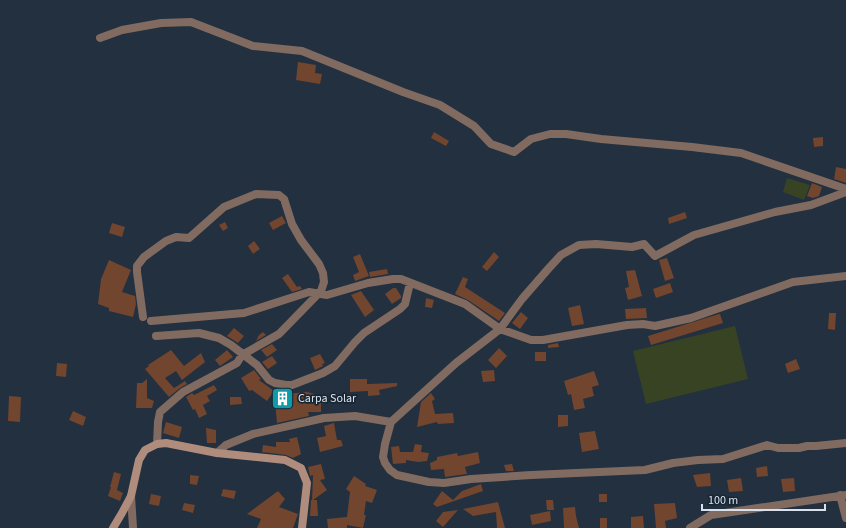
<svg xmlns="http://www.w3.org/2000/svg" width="846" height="528" font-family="'Source Sans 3',sans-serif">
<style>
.grass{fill:#384324}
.building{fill:#72452e}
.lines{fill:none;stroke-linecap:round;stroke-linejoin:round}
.street{stroke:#816b61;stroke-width:8}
.secondary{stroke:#b08c7d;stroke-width:8}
.labels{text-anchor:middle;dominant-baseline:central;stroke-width:3.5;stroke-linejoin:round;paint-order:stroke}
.poi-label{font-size:12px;fill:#d9e2ec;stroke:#182634;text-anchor:start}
</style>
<rect width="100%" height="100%" fill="#22303f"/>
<path class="grass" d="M787 178 810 185 804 200 783 192Z
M735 326 748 379 646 404 633 351Z"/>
<path class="building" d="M298 62 316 65 315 73 322 74 320 84 296 80Z
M434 132 449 141 446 146 431 138Z
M823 137V146L814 147 813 138Z
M836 167 846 169V183L834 179Z
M812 183 822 187 819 196 813 198 807 196Z
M685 212 687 218 669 224 668 218Z
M282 216 286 223 273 230 269 223Z
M225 222 228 228 223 231 219 225Z
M112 223 125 227 122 237 109 233Z
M254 241 260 249 253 254 248 246Z
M494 252 499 257 487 271 482 267Z
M360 254 369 276 355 281 353 275 359 272 353 257Z
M667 258 674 278 665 281 659 260Z
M109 260 131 270 122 292 135 296 136 304 133 317 109 311V308L98 304 101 279Z
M387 269 388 274 370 277 369 272Z
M635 270 642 296 628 300 625 288 629 287 626 271Z
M288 274 297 287 300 286 302 289 292 292 282 278Z
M463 277 468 279 465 287 505 313 499 321 468 300 455 294Z
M670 283 673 292 656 298 653 289Z
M393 288H396L401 296V298L392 304 385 294Z
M361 291 374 310 365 317 351 295Z
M426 298 434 300 432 308 425 307Z
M580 305 584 324 572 326 568 308Z
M646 308 647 318 626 319 625 309Z
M521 312 528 318 520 329 512 323Z
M829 313H836L835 330 828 329Z
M719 314H720L723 323 651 345 648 336Z
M234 328 244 336 238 343 227 336Z
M263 332 266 335 256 341 259 335Z
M558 343 559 347 548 348V345Z
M272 344 277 350 267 357 261 350Z
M499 348 507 356 496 368 488 360Z
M171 350 184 366 201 353 205 362 182 380 176 371 165 378 174 388 185 381 187 384 180 388 169 397 145 369 149 366 148 365Z
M227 350 233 357 220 366 215 360Z
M535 352H546V361H535Z
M320 354 325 363 322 364 323 366 315 370 310 358Z
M272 356 277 363 268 369 262 362Z
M796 359 800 369 788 373 785 364Z
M57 363 67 364 66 377 56 376Z
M254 370 261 379 259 380 274 391 267 401 252 390 249 391 241 378Z
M494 370 495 381 483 382 481 371Z
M594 371 599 385 592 387 594 396 583 399 585 408 574 410 571 394 568 395 564 381Z
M147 379V398L154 401 152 408H136L137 383H142Z
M350 379H367V384L397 383V386L379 390 380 395 368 396V391L350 392Z
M214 385 217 390 207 396 210 401 203 405 207 414 199 418 195 409 193 410 186 397 192 393 194 395Z
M274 391 285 394 307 392 326 397 325 404 321 403V412H308L309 416 277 423Z
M431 393 435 399 432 401 435 414 453 413 454 423 438 424 437 422 417 427 421 402Z
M9 396 21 397 20 422 8 421Z
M230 397H241L242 404 230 405Z
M73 411 86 417 83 426 69 420Z
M558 415H568V426L558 427Z
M166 422 182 427 179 438 163 433Z
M334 423 337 440H341L343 446 320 452 317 438 326 436 324 426Z
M206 428 216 430V443H207Z
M595 431 599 449 582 452 579 433Z
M297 437 301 454 293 458 286 455 262 452 263 445 276 447V442H290L289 439Z
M415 444 422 445 421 452 429 453 427 461 418 462 406 460V463L393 464 391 447 399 446 400 452H413Z
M478 452 480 463 465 467 467 474 445 477 444 469 431 470 430 463 437 460V457L457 453 458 456Z
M321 464 325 479 320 480 327 490 313 500H317L318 516H310L311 500H312L313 475 310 476 308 467Z
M512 464 514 471H506L504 465Z
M767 466 768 476 757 477 756 468Z
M114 472 121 474 117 490 123 493 120 501 108 496 111 487H110Z
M710 473 711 486 697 487 693 475Z
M190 475 199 476 197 485 190 484Z
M354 476 366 484 365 486 377 490 372 503 366 501 364 515H366L363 528 347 525V528H328L327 519 347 517 350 492 346 489Z
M741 478 743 491 729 492 727 480Z
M794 478 795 491 783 492 781 479Z
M481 484 483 491 437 507 433 504 442 491 453 500 462 491Z
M223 489 236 491 234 499 221 496Z
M278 491 285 499 279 507 298 514 293 528H257L261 519 247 514Z
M151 494 161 496 159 506 149 504Z
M599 494H607V502H599Z
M546 500H553L554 510H547Z
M498 502 505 528H497L496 512 473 516 463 509Z
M184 503 195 505 193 513 182 510Z
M675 503 677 518 665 521 666 528H656L654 504Z
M575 507 576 516 579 528H564L563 508Z
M458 510 443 527 436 521 443 512Z
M550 511 551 521 532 525 530 515Z
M643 516 644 528H631V517Z
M600 518H607V528H600Z"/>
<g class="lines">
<path class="street" d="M100 38 122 30 161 23 191 22 253 46 302 51 403 92 440 105 474 126 491 144 514 152 531 139 550 134H566L601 139 692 147 741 153 846 189
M846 276 793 282 691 318 655 326 643 324 627 325 543 340H531L500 329 456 363 391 422 385 444 383 457 385 463 390 470 397 475 429 482 444 483 471 479 531 475 645 470 673 463 698 460 723 459 767 445 778 448H799L807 446H816L846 443
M143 317 137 272V266L144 257 166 241 176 237 189 238 224 207 256 194 279 195 284 199 292 224 301 240 319 264 323 273 324 282 321 291 279 334 242 355 237 363 183 392 160 412 158 422 157 444
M151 321 244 313 309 292 327 295 368 283 393 279H401L465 304 500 329 522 299 549 268 561 255 579 245 596 244 632 247 644 244 655 256 694 235 775 212 811 205 846 192
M156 336 199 333 219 338 231 345 257 365 269 380 275 383 286 385H292L323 373 335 366 355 342 364 333 400 309 405 304 410 283
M217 453 226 445 253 434 324 418 355 416 391 422
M840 495 846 518
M131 496 133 528
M690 528 711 515 846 495"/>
<path class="secondary" d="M113 528 122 513 131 496 139 460 145 450 157 444 166 443 217 453 285 460 301 468 307 483 302 528"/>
</g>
<defs>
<symbol id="building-square" viewBox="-11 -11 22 22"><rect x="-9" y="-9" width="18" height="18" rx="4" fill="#0f9aa8" stroke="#182634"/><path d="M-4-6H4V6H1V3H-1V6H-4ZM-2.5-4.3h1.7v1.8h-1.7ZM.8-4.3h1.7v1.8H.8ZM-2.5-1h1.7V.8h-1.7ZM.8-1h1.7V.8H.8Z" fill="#fff"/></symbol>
</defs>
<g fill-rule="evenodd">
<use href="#building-square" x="270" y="386" width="25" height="25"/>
</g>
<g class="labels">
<g class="poi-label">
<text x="298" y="398">Carpa Solar</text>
</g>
</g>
<path d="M702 504v6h123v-6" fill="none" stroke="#d9e2ec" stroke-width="2"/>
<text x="708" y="504" font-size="12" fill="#d9e2ec" stroke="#182634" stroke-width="3" paint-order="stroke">100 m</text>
</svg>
